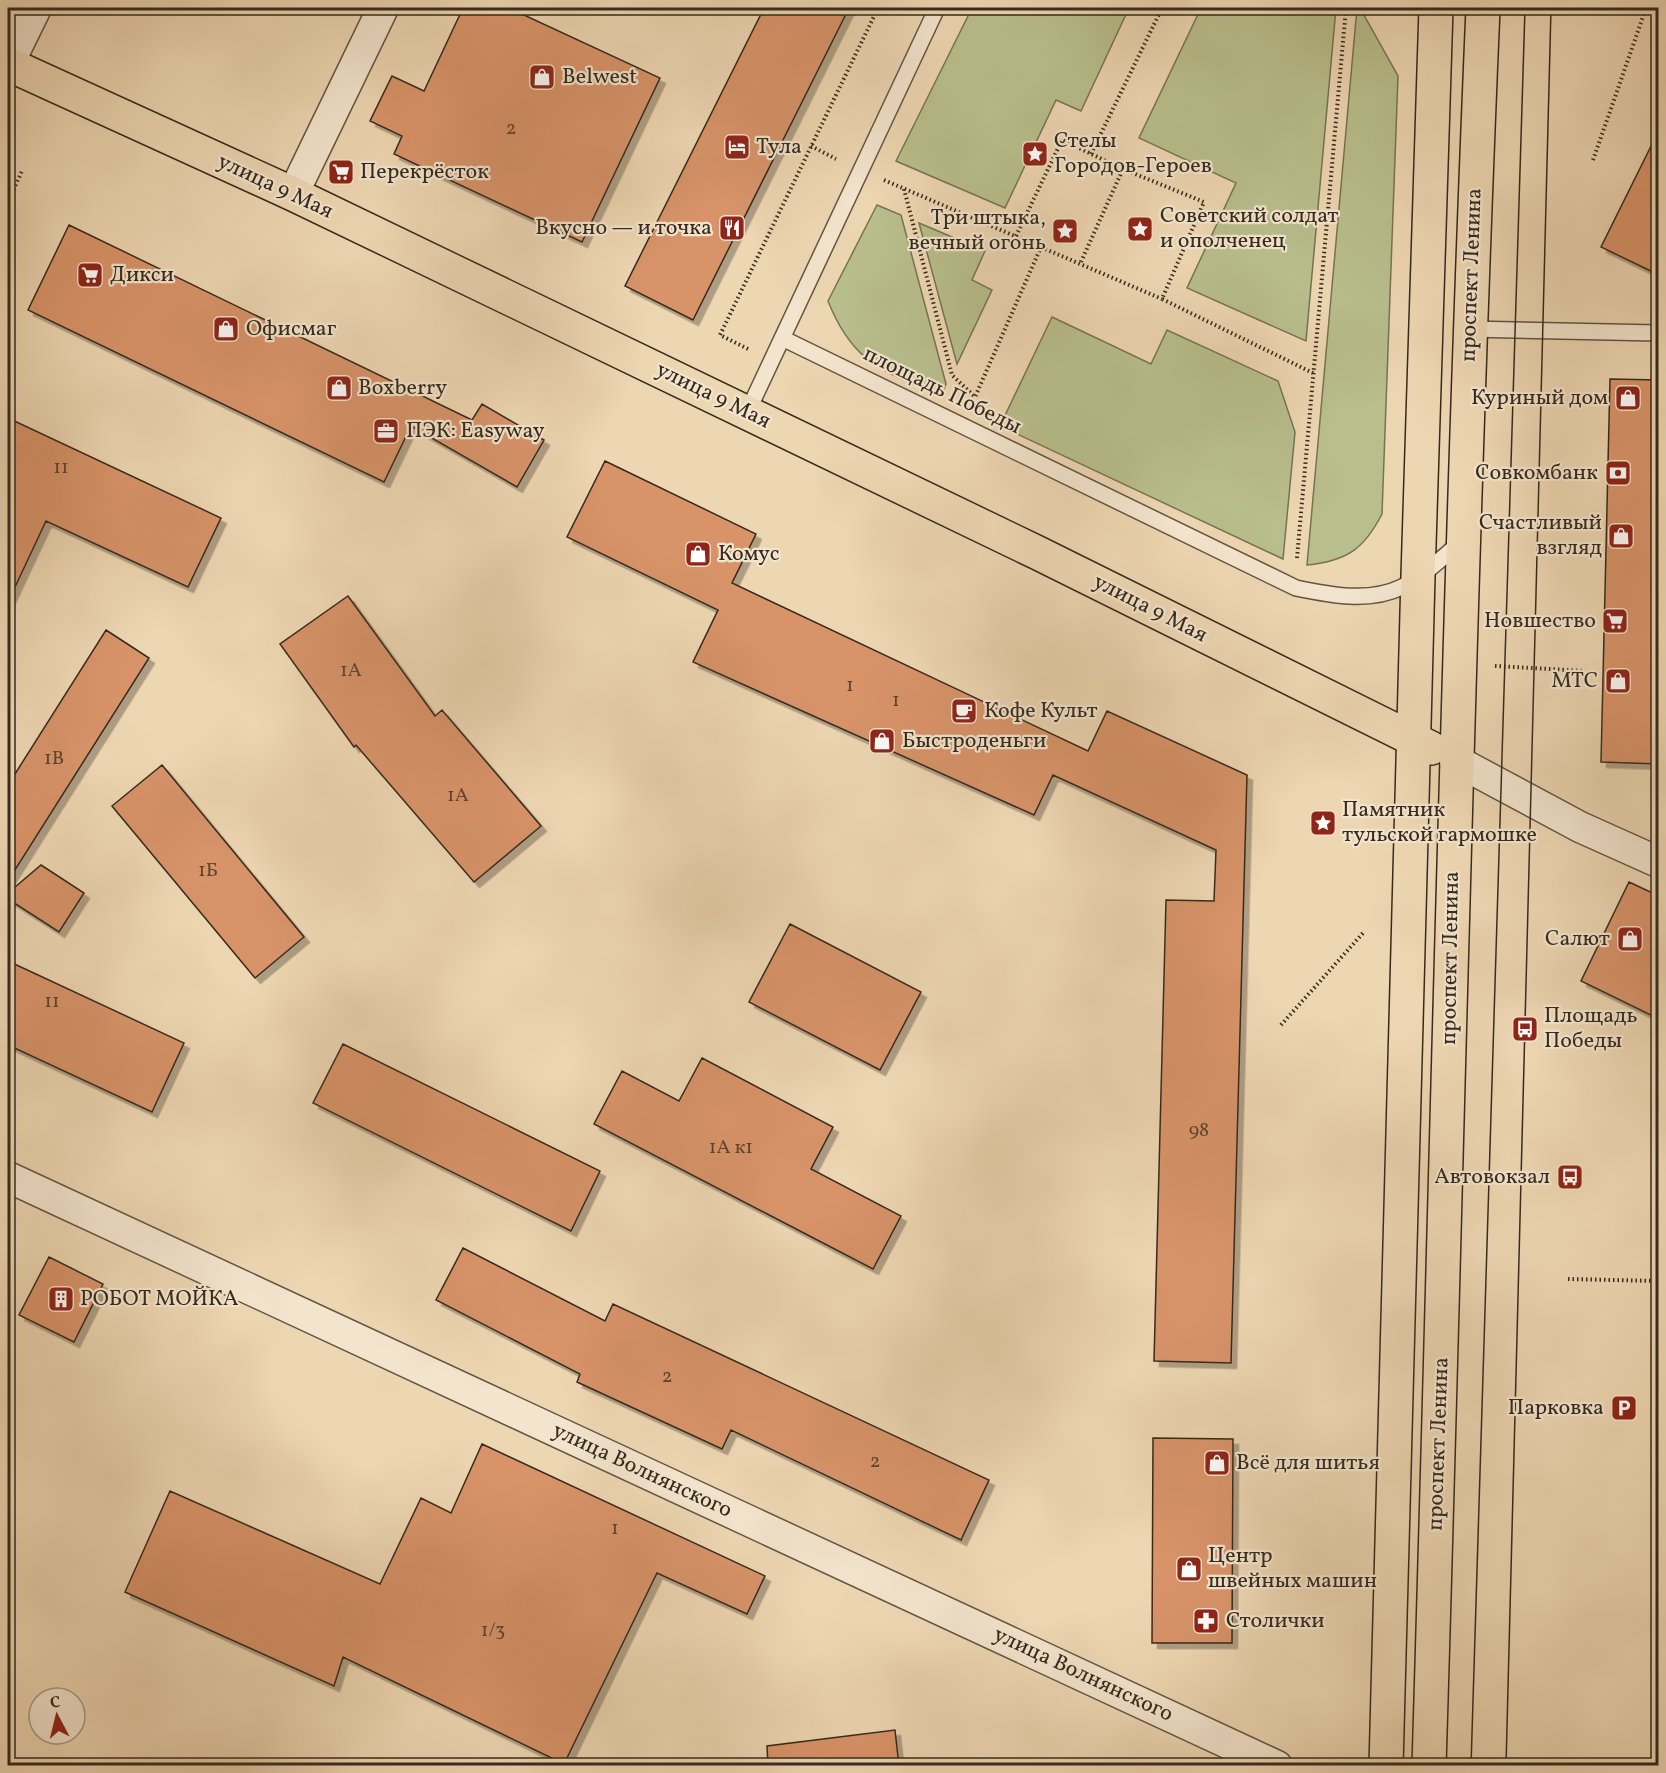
<svg xmlns="http://www.w3.org/2000/svg" width="1666" height="1773" font-family="Vollkorn,serif">
<style>
.green{fill:#b8be8c;stroke:#767454;stroke-width:1.5}
.building{fill:#d89369;stroke:#352a1d;stroke-width:1.5;filter:url(#shadow)}
.lines{fill:none;stroke-linecap:round;stroke-linejoin:round}
.lane-casing{stroke:#635542;stroke-width:18}
.street-casing{stroke:#635542;stroke-width:33}
.primary-casing{stroke:#352a1d;stroke-width:36}
.path{stroke:#352a1d;stroke-width:4;stroke-dasharray:1.5 3;stroke-linecap:butt}
.lane{stroke:#f3e4cd;stroke-width:15}
.street{stroke:#f3e4cd;stroke-width:30}
.primary{stroke:#edd6b2;stroke-width:33}
.tram{stroke:#352a1d;stroke-width:1.5}
.labels{text-anchor:middle;dominant-baseline:central;stroke-width:4.5;stroke-linejoin:round;paint-order:stroke}
.number-label{font-size:20px;fill:#5e4430}
.poi-label{font-size:22px;fill:#352a1d;stroke:#f3e4cd;text-anchor:start}
.street-label{font-size:22px;fill:#352a1d;stroke:#f3e4cd}
</style>
<defs>
<filter id="shadow"><feDropShadow dx="5.5" dy="5.5" stdDeviation="0" flood-color="#0004"/></filter>
</defs>
<rect width="100%" height="100%" fill="#edd6b2"/>
<filter id="stains"><feTurbulence type="fractalNoise" baseFrequency=".00333" numOctaves="4"/><feColorMatrix values="0 0 0 0 .2 0 0 0 0 .09 0 0 0 0 .02 0 0 0 .5 -.17"/></filter>
<radialGradient id="worn" r=".72"><stop offset=".6" stop-color="#630" stop-opacity="0"/><stop offset="1" stop-color="#630" stop-opacity=".3"/></radialGradient>
<path class="green" d="M972 8H1129L1081 111 1056 100 1005 208 896 161Z
M1201 8H1336L1306 341 1187 288 1236 183 1139 138Z
M1357 8H1360L1398 76 1382 514C1364 549 1347 561 1307 565Z
M877 205 901 215 946 384 941 397C883 370 853 364 828 301Z
M919 223 985 251 972 280 992 290 957 364Z
M1052 317 1151 364 1167 330 1278 381 1295 432 1283 559 1000 426Z"/>
<path class="building" d="M463 8H509L660 78 582 242 394 154 402 136 370 121 392 76 424 91Z
M764 8H849L693 320 625 286Z
M1659 130V275L1601 247Z
M69 225 472 420 482 404 544 440 517 487 411 426 384 482 28 310Z
M1610 379 1659 380V764L1601 762Z
M8 418 221 518 188 587 46 521 8 602Z
M605 461 756 534 732 583 1088 751 1107 711 1247 775 1231 1363 1154 1361 1166 900 1214 901 1216 850 1053 775 1034 815 693 662 718 610 567 537Z
M348 596 435 716 442 710 541 826 474 882 356 745 354 747 280 644Z
M106 630 149 658 8 881V785Z
M162 765 304 937 255 978 112 806Z
M41 865 84 893 59 932 8 899V893Z
M1629 882 1659 896V1019L1581 981Z
M790 924 921 992 880 1070 749 1002Z
M8 961 184 1043 152 1112 8 1045Z
M343 1044 600 1171 571 1231 313 1103Z
M702 1058 833 1127 811 1169 901 1216 873 1269 594 1124 622 1071 679 1101Z
M463 1248 605 1321 613 1304 989 1480 961 1540 731 1430 722 1449 577 1382 580 1374 436 1300Z
M49 1257 103 1284 74 1342 19 1315Z
M1153 1438 1233 1439 1232 1643H1152Z
M482 1444 765 1576 747 1614 657 1573 564 1764 343 1657 334 1686 125 1592 170 1491 380 1584 421 1498 451 1513Z
M895 1730 899 1766H768L767 1746Z"/>
<g class="lines">
<defs>
<path id="lane" d="M1469 329 1658 333
M782 338 1296 588C1330 595 1369 603 1402 587 1424 576 1444 556 1462 541
M747 413 937 8"/>
<path id="street" d="M8 65 36 8
M293 194 383 8
M1455 760 1580 827 1658 862
M8 1177 1277 1766"/>
<path id="primary" d="M8 64 293 194 1038 553 1431 748
M1386 1766 1418 576 1436 8
M1429 1766C1447 1179 1458 593 1483 8"/>
</defs>
<use href="#lane" class="lane-casing"/>
<use href="#street" class="street-casing"/>
<use href="#primary" class="primary-casing"/>
<path class="path" d="M811 146 836 159
M1091 154 1162 8
M1593 160 1646 8
M1123 169 1204 202 1162 299 1313 373
M884 180 1162 299
M904 189 952 375 975 397 1041 247
M8 202 22 171
M1016 236 1062 140 1123 169 1080 264
M748 349 720 335 878 8
M1297 558 1346 8
M1495 666 1584 671
M1491 832H1513
M1281 1025 1363 933
M1568 1279 1658 1281"/>
<use href="#lane" class="lane"/>
<use href="#street" class="street"/>
<use href="#primary" class="primary"/>
<path class="tram" d="M1471 1766 1525 8
M1506 1766 1551 8"/>
</g>
<defs>
<symbol id="shop-square" viewBox="-11 -11 22 22"><rect x="-9" y="-9" width="18" height="18" rx="4" fill="#8f2418" stroke="#f3e4cd"/><path d="M-5-2.5h2.3a2.7 3.5 0 0 1 5.4 0H5L5.5 6h-11ZM-1.5-2.5h3a1.5 2.3 0 0 0-3 0Z" fill="#fff"/></symbol>
<symbol id="hotel-square" viewBox="-11 -11 22 22"><rect x="-9" y="-9" width="18" height="18" rx="4" fill="#8f2418" stroke="#f3e4cd"/><path d="M-6-4.5h1.5V1H6V5H4.5V3h-9V5H-6ZM-4 0a1.8 1.8 0 1 1 3.6 0ZM.5 0V-2.5h3Q6-2.5 6 0Z" fill="#fff"/></symbol>
<symbol id="sight-square" viewBox="-11 -11 22 22"><rect x="-9" y="-9" width="18" height="18" rx="4" fill="#8f2418" stroke="#f3e4cd"/><path d="M0-6L1.8-2.2L6-1.7L2.9 1.2L3.7 5.4L0 3.3L-3.7 5.4L-2.9 1.2L-6-1.7L-1.8-2.2Z" fill="#fff"/></symbol>
<symbol id="supermarket-square" viewBox="-11 -11 22 22"><rect x="-9" y="-9" width="18" height="18" rx="4" fill="#8f2418" stroke="#f3e4cd"/><path d="M-6-5.5h2.5l.6 2H6L4.5 2H-2.5L-4.4-4H-6ZM-1.5 3.2a1.3 1.3 0 1 0 .1 0ZM3 3.2a1.3 1.3 0 1 0 .1 0Z" fill="#fff"/></symbol>
<symbol id="restaurant-square" viewBox="-11 -11 22 22"><rect x="-9" y="-9" width="18" height="18" rx="4" fill="#8f2418" stroke="#f3e4cd"/><path d="M-5-6h1v4h1v-4h1v4h1v-4h1v5L-1.5 .5V6h-2V.5L-5-1ZM5-6V6H3V1.5H1.5Q1.5-4 5-6Z" fill="#fff"/></symbol>
<symbol id="office-square" viewBox="-11 -11 22 22"><rect x="-9" y="-9" width="18" height="18" rx="4" fill="#8f2418" stroke="#f3e4cd"/><path d="M-6-3h4V-5.5h4V-3h4V5H-6ZM-1-4.5V-3h2v-1.5ZM-6 0V1H6V0Z" fill="#fff"/></symbol>
<symbol id="bank-square" viewBox="-11 -11 22 22"><rect x="-9" y="-9" width="18" height="18" rx="4" fill="#8f2418" stroke="#f3e4cd"/><path d="M-6-4H6V4H-6ZM0-2.3a2.3 2.3 0 1 0 0 4.6a2.3 2.3 0 1 0 0-4.6Z" fill="#fff"/></symbol>
<symbol id="cafe-square" viewBox="-11 -11 22 22"><rect x="-9" y="-9" width="18" height="18" rx="4" fill="#8f2418" stroke="#f3e4cd"/><path d="M-5.5-4.5H6V0H3Q3 3.5 0 3.5H-2.5Q-5.5 3.5-5.5 0ZM3-3.2v2h1.7v-2ZM-6 4.5H4V6H-6Z" fill="#fff"/></symbol>
<symbol id="bus-square" viewBox="-11 -11 22 22"><rect x="-9" y="-9" width="18" height="18" rx="4" fill="#8f2418" stroke="#f3e4cd"/><path d="M-5-6H5V4H4V6H2V4H-2V6H-4V4H-5ZM-3.5-4V0h7V-4ZM-3.5 1.2v1.5H-2V1.2ZM2 1.2v1.5H3.5V1.2Z" fill="#fff"/></symbol>
<symbol id="building-square" viewBox="-11 -11 22 22"><rect x="-9" y="-9" width="18" height="18" rx="4" fill="#8f2418" stroke="#f3e4cd"/><path d="M-4-6H4V6H1V3H-1V6H-4ZM-2.5-4.3h1.7v1.8h-1.7ZM.8-4.3h1.7v1.8H.8ZM-2.5-1h1.7V.8h-1.7ZM.8-1h1.7V.8H.8Z" fill="#fff"/></symbol>
<symbol id="parking-square" viewBox="-11 -11 22 22"><rect x="-9" y="-9" width="18" height="18" rx="4" fill="#8f2418" stroke="#f3e4cd"/><path d="M-3.5-5.5H1a3.5 3.5 0 0 1 0 7H-1V5.5H-3.5ZM-1-3.4V-.6H.8a1.4 1.4 0 0 0 0-2.8Z" fill="#fff"/></symbol>
<symbol id="pharmacy-square" viewBox="-11 -11 22 22"><rect x="-9" y="-9" width="18" height="18" rx="4" fill="#8f2418" stroke="#f3e4cd"/><path d="M-2-6h4v4h4v4h-4v4h-4v-4h-4v-4h4Z" fill="#fff"/></symbol>
</defs>
<g fill-rule="evenodd">
<use href="#shop-square" x="527" y="62" width="30" height="30"/>
<use href="#hotel-square" x="722" y="132" width="30" height="30"/>
<use href="#sight-square" x="1020" y="139" width="30" height="30"/>
<use href="#supermarket-square" x="326" y="157" width="30" height="30"/>
<use href="#restaurant-square" x="717" y="213" width="30" height="30"/>
<use href="#sight-square" x="1125" y="214" width="30" height="30"/>
<use href="#sight-square" x="1050" y="216" width="30" height="30"/>
<use href="#supermarket-square" x="75" y="260" width="30" height="30"/>
<use href="#shop-square" x="211" y="314" width="30" height="30"/>
<use href="#shop-square" x="324" y="373" width="30" height="30"/>
<use href="#shop-square" x="1613" y="383" width="30" height="30"/>
<use href="#office-square" x="371" y="416" width="30" height="30"/>
<use href="#bank-square" x="1603" y="458" width="30" height="30"/>
<use href="#shop-square" x="1606" y="521" width="30" height="30"/>
<use href="#shop-square" x="683" y="539" width="30" height="30"/>
<use href="#supermarket-square" x="1600" y="606" width="30" height="30"/>
<use href="#shop-square" x="1603" y="666" width="30" height="30"/>
<use href="#cafe-square" x="949" y="696" width="30" height="30"/>
<use href="#shop-square" x="867" y="726" width="30" height="30"/>
<use href="#sight-square" x="1308" y="808" width="30" height="30"/>
<use href="#shop-square" x="1615" y="924" width="30" height="30"/>
<use href="#bus-square" x="1510" y="1014" width="30" height="30"/>
<use href="#bus-square" x="1555" y="1162" width="30" height="30"/>
<use href="#building-square" x="46" y="1284" width="30" height="30"/>
<use href="#parking-square" x="1609" y="1393" width="30" height="30"/>
<use href="#shop-square" x="1202" y="1448" width="30" height="30"/>
<use href="#shop-square" x="1174" y="1554" width="30" height="30"/>
<use href="#pharmacy-square" x="1191" y="1606" width="30" height="30"/>
</g>
<g class="labels">
<g class="number-label">
<text x="511" y="129">2</text>
<text x="61" y="468">11</text>
<text x="351" y="671">1А</text>
<text x="850" y="686">1</text>
<text x="896" y="701">1</text>
<text x="54" y="759">1В</text>
<text x="458" y="796">1А</text>
<text x="208" y="871">1Б</text>
<text x="52" y="1002">11</text>
<text x="1199" y="1131">98</text>
<text x="731" y="1148">1А к1</text>
<text x="667" y="1377">2</text>
<text x="875" y="1462">2</text>
<text x="615" y="1529">1</text>
<text x="493" y="1631">1/3</text>
</g>
<g class="poi-label">
<text x="562" y="77">Belwest</text>
<text x="1054" y="141">Стелы<tspan x="1054" dy="25">Городов-Героев</tspan></text>
<text x="756" y="147">Тула</text>
<text x="360" y="172">Перекрёсток</text>
<text x="1160" y="216">Советский солдат<tspan x="1160" dy="25">и ополченец</tspan></text>
<text x="1046" y="218" text-anchor="end">Три штыка,<tspan x="1046" dy="25">вечный огонь</tspan></text>
<text x="712" y="228" text-anchor="end">Вкусно — и точка</text>
<text x="110" y="275">Дикси</text>
<text x="246" y="329">Офисмаг</text>
<text x="358" y="388">Boxberry</text>
<text x="1608" y="398" text-anchor="end">Куриный дом</text>
<text x="406" y="431">ПЭК: Easyway</text>
<text x="1598" y="473" text-anchor="end">Совкомбанк</text>
<text x="1602" y="523" text-anchor="end">Счастливый<tspan x="1602" dy="25">взгляд</tspan></text>
<text x="718" y="554">Комус</text>
<text x="1596" y="621" text-anchor="end">Новшество</text>
<text x="1598" y="681" text-anchor="end">МТС</text>
<text x="984" y="711">Кофе Культ</text>
<text x="902" y="741">Быстроденьги</text>
<text x="1342" y="810">Памятник<tspan x="1342" dy="25">тульской гармошке</tspan></text>
<text x="1610" y="939" text-anchor="end">Салют</text>
<text x="1544" y="1016">Площадь<tspan x="1544" dy="25">Победы</tspan></text>
<text x="1550" y="1177" text-anchor="end">Автовокзал</text>
<text x="80" y="1299">РОБОТ МОЙКА</text>
<text x="1604" y="1408" text-anchor="end">Парковка</text>
<text x="1236" y="1463">Всё для шитья</text>
<text x="1208" y="1556">Центр<tspan x="1208" dy="25">швейных машин</tspan></text>
<text x="1226" y="1621">Столички</text>
</g>
<g class="street-label">
<text transform="translate(275 187) rotate(25)">улица 9 Мая</text>
<text transform="translate(1472 275) rotate(-88)">проспект Ленина</text>
<text transform="translate(942 391) rotate(26)">площадь Победы</text>
<text transform="translate(713 396) rotate(26)">улица 9 Мая</text>
<text transform="translate(1150 609) rotate(27)">улица 9 Мая</text>
<text transform="translate(1451 958) rotate(-89)">проспект Ленина</text>
<text transform="translate(1439 1444) rotate(-88)">проспект Ленина</text>
<text transform="translate(642 1471) rotate(25)">улица Волнянского</text>
<text transform="translate(1083 1675) rotate(25)">улица Волнянского</text>
</g>
</g>
<rect width="1666" height="1773" fill="none" stroke="#edd6b2" stroke-width="30"/>
<rect x="9" y="9" width="1648" height="1755" fill="none" stroke="#352a1d" stroke-width="3"/>
<rect x="15" y="15" width="1636" height="1743" fill="none" stroke="#352a1d" stroke-width="1.5"/>
<g transform="translate(57 1716) rotate(353)"><circle r="28" fill="#f3e4cd" stroke="#a79a87" stroke-width="1.5"/>
<path d="M0-4.5L10 22L0 15L-10 22Z" fill="#8f2418"/>
<text y="-9" font-size="16" font-weight="bold" text-anchor="middle" fill="#352a1d">С</text>
</g>
<rect width="100%" height="100%" filter="url(#stains)"/>
<rect width="100%" height="100%" fill="url(#worn)"/>
</svg>
